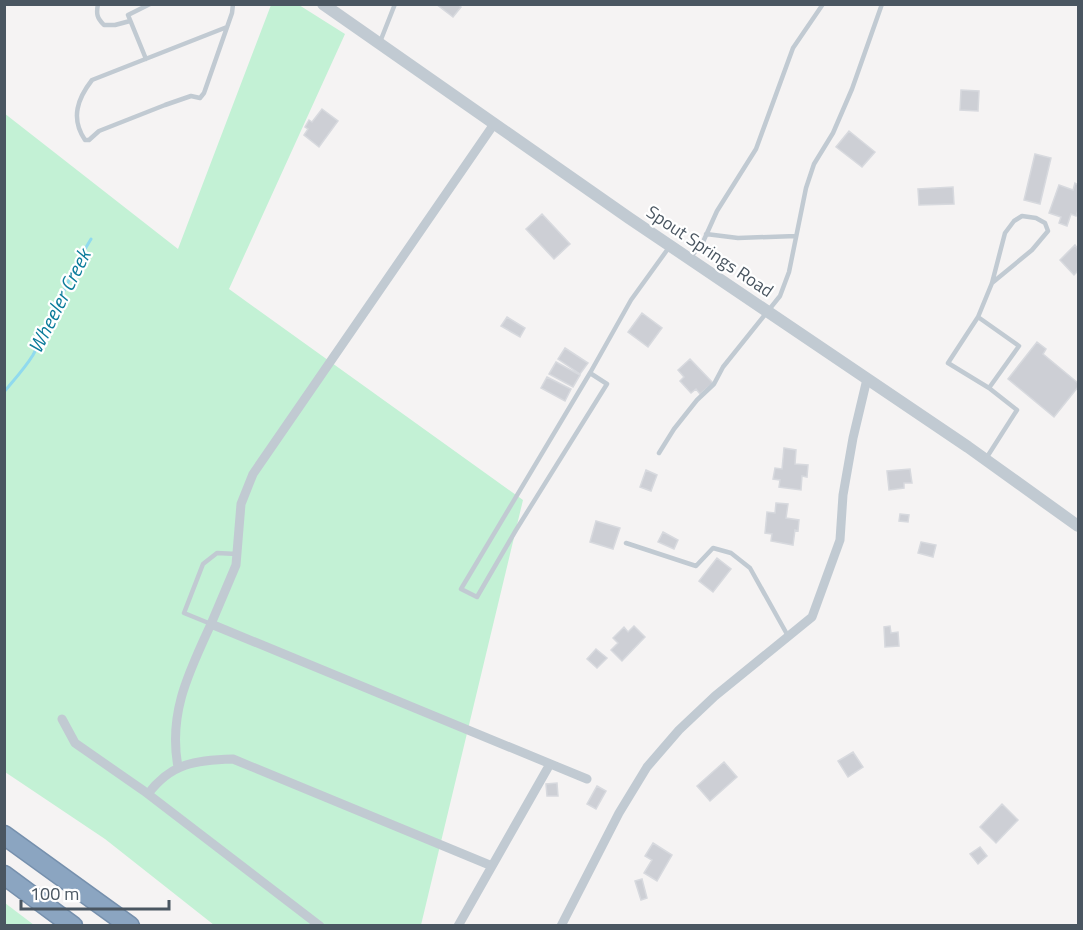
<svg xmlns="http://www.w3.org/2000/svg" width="1083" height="930" font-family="'Titillium Web',sans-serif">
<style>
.green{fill:#c3f1d5}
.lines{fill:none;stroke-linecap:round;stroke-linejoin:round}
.stream{stroke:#90daee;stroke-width:3}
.building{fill:#cdcfd5;stroke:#d7d9de;stroke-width:1.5}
.motorway-casing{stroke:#7690ad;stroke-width:21}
.service{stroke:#c1cad2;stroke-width:4.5}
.minor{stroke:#c1cad2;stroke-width:9}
.tertiary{stroke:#c1cad2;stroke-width:12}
.motorway{stroke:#8ba5c1;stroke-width:18}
.labels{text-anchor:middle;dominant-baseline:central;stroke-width:4.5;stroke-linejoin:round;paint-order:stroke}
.street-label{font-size:18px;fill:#4a5661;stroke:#fff}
.water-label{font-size:20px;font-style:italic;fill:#0c7c9b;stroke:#fff}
</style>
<rect width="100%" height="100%" fill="#f5f3f3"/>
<path class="green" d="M271 5H299L345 34 229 289 523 500 421 925H214L105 839 5 772 4 113 178 249Z
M5 903 34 925H5Z"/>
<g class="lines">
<path class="stream" d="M4 392C14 380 25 368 33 355 54 317 68 276 91 239"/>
</g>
<path class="building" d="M436 4H458L461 7 453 17Z
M961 90 979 91 978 111 960 110Z
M322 109 338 121 319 147 304 135 308 129 305 127 309 120 312 122Z
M849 131 875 152 862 167 836 147Z
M1035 154 1051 158 1040 204 1024 200Z
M1075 183 1078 185V210L1076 216 1071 214 1067 226 1059 223 1061 217 1049 213 1059 185 1073 190Z
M953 187 954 204 919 205 918 189Z
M542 214 570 244 554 259 526 229Z
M1075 245 1078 249V271L1074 275 1060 260Z
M642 313 662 328 648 347 628 332Z
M507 317 525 328 520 337 501 326Z
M1037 342 1046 349 1043 354 1078 383V387L1054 417 1008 379Z
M565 348 588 363 580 374 558 359Z
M690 359 713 383 700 394 696 389 691 393 680 381 684 377 678 370Z
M556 362 580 375 573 387 549 374Z
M547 377 571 389 565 401 541 388Z
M784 448 796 450 795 464 808 465 807 477 802 476 801 490 779 487 780 480 773 479 775 468 782 469Z
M910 469 912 483H904V488L889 490 887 471Z
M646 470 657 475 651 491 640 487Z
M776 503 788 504 786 518 799 520 798 531 795 530 793 545 771 541 772 534 765 533 767 512 775 513Z
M900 514 909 515 908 522 899 521Z
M596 521 620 528 613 549 590 542Z
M663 532 678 540 674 549 658 542Z
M921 542 936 545 933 557 918 553Z
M717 558 731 569 713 592 699 581Z
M634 626 645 637 622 661 611 650 618 643 613 638 624 627 628 632Z
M890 626 891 633 898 632 899 646 885 647 884 627Z
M596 649 607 658 597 668 587 659Z
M853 752 863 767 848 777 838 761Z
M724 762 737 777 710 801 697 786Z
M557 783 558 796H547L546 784Z
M597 786 606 791 596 809 587 804Z
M1002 804 1018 820 996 843 980 827Z
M653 843 672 855 657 881 644 873 652 860 645 856Z
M980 847 987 856 978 864 970 854Z
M642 879 647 898 641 900 635 881Z"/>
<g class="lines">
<defs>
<path id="motorway" d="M4 835 130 926
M4 875 73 926"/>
</defs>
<use href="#motorway" class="motorway-casing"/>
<path class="service" d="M98 4C96 14 97 18 104 25H115L130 21
M227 27 92 80C78 98 70 118 85 140H89L99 131 165 105 191 96 200 98 204 93 232 13 233 4
M380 42 395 4
M146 59 128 15 150 4
M706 234 738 238 796 236
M690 258 703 242 717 211 756 149 793 48 823 4
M978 317 992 283 1005 233 1014 221 1022 216 1036 218 1045 223 1048 231 1032 250 992 283
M590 373 607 384 516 530 477 597 461 589 590 373 631 300 670 246
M659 453 674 429 697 400 714 384 723 367 780 296 789 272 806 188 814 164 833 133 852 89 882 4
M987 457 1017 410 989 388 1019 346 978 317 948 363 989 388
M626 543 696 566 713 548 731 553 750 568 788 636
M211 624 184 613 203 564 217 553 237 554"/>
<path class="minor" d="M494 124 253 474 241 504 236 565 211 624 587 779
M62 719 75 743 144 791 320 926
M178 767C168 713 189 672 211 624
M148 794C171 763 196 760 233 759L492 866
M458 926 550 764
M561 926 619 813 647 767 679 730 715 696 812 617 840 540 843 495 853 438 867 379"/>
<path class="tertiary" d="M323 4 629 218 968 447 1078 526"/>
<use href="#motorway" class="motorway"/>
</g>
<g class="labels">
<g class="street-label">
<text transform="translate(710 251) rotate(34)">Spout Springs Road</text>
</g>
<g class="water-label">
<text transform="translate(59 301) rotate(-63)">Wheeler Creek</text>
</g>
</g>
<rect width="1083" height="930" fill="none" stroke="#4a5661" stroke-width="12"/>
<path d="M21 900v9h148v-9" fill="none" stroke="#4a5661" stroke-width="3"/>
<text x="30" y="900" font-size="18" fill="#4a5661" stroke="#ffffff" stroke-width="4.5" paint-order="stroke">100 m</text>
</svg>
